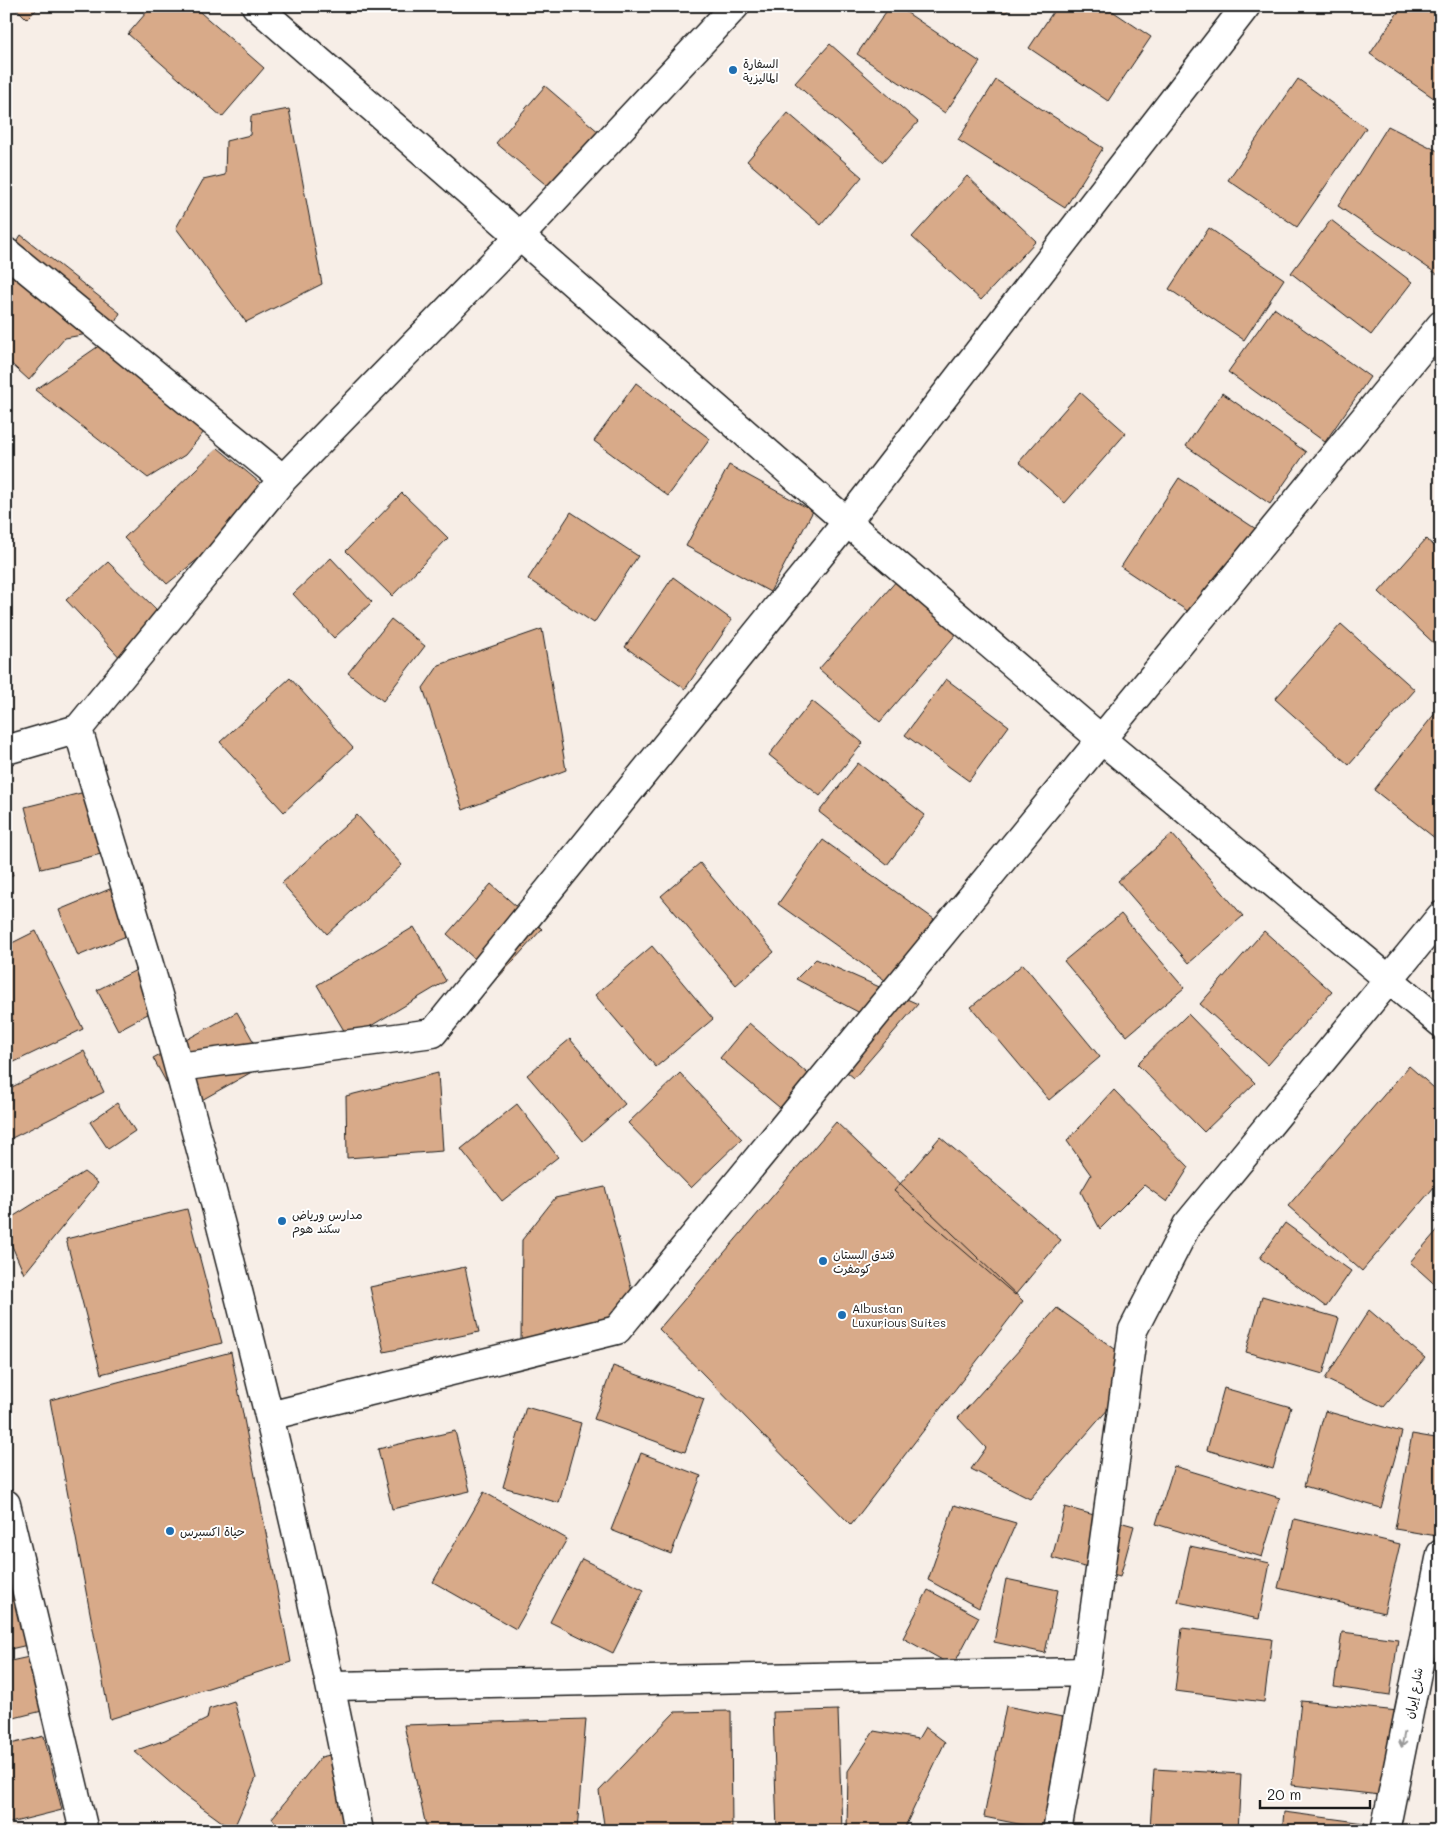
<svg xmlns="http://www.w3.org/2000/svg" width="1447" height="1837" font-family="Mali,'Playpen Sans Arabic',sans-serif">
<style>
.building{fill:#d8aa89;stroke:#1c1c1c}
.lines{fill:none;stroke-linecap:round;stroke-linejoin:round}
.street-casing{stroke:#1c1c1c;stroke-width:31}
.secondary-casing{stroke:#1c1c1c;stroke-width:31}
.street{stroke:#fff;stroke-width:28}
.secondary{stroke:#fff;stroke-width:28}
.oneway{stroke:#999}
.poi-dot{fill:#1f6fb2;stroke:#fff;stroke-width:2}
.labels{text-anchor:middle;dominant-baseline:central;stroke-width:4;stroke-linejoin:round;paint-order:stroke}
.poi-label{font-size:12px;fill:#1c1c1c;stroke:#fff;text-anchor:start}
.street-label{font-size:12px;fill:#1c1c1c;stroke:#fff}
</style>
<rect width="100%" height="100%" fill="#f7eee7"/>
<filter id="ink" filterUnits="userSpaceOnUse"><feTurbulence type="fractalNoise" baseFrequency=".02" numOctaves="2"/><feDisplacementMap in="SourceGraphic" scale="10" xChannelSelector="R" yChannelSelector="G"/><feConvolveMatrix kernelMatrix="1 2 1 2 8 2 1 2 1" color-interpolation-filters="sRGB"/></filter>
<g filter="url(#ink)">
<path class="building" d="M14 6H40L27 19Z
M152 6H193L264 68 222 117 128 34Z
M890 6H897L980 62 945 113 857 54Z
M993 6H1013L1005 13Z
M1057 6H1105L1151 37 1108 101 1029 48Z
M1402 6H1441V103L1370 54Z
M830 44 918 122 883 162 795 83Z
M1298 79 1366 128 1297 227 1228 180Z
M996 80 1103 148 1065 208 958 140Z
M545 86 600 133 551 189 496 143Z
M289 109 322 284 246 322 176 228 203 180 225 175 226 141 250 135 251 116Z
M788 113 862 177 821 225 747 161Z
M1388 126 1438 151 1441 150V270L1437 274 1338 206Z
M967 176 1036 241 981 300 912 237Z
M1331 220 1412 282 1371 335 1291 273Z
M1209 228 1284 279 1244 340 1169 289Z
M21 235 120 313 111 330 65 338 29 380 6 359V259Z
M1274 308 1370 377 1325 442 1228 372Z
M119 332 218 415 185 455 148 478 35 390Z
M636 383 710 439 668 496 594 441Z
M1080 392 1126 433 1065 503 1019 462Z
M1222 393 1306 452 1270 504 1186 446Z
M218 448 276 496 167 584 124 538Z
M729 465 813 511 770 592 686 546Z
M1179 478 1256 529 1198 618 1121 567Z
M402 493 448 538 392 596 346 551Z
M571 512 638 556 594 623 528 579Z
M1426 539 1441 552 1440 649 1379 592Z
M331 558 372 602 334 638 293 594Z
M108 562 160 613 126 664 66 600Z
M673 577 732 620 685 689 625 647Z
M898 579 958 632 880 722 819 669Z
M391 619 425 646 383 701 348 673Z
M1341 624 1415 690 1349 765 1275 699Z
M542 629 566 770 463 810 423 688 439 665Z
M290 678 353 748 284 812 220 742Z
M946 679 1009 726 969 781 905 735Z
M812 701 863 743 820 796 769 755Z
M1440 707H1441V843L1374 790Z
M858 763 925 815 887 865 819 812Z
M109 786 125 848 41 869 25 807Z
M357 815 402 865 327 934 282 883Z
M1172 834 1243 916 1189 963 1118 881Z
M823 840 934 919 889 983 778 904Z
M6 852 13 875 6 877Z
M700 863 774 952 736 985 661 896Z
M134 879 153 925 78 956 59 910Z
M491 884 542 929 497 979 447 934Z
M1121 914 1184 988 1127 1036 1064 961Z
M414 927 446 981 349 1039 317 985Z
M36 931 83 1029 8 1065 6 1060V946Z
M1264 931 1332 992 1268 1065 1200 1004Z
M652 946 713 1019 656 1067 595 995Z
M816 959 918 1004 854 1078 827 1055 860 1013 796 979Z
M152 962 172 1001 118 1030 97 990Z
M1023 964 1100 1057 1049 1100 971 1007Z
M237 1012 266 1064 182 1111 153 1058Z
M1188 1014 1255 1083 1204 1132 1137 1064Z
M749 1023 814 1079 785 1112 720 1058Z
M570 1039 625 1104 583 1141 527 1075Z
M84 1051 104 1092 6 1141V1090Z
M1409 1066 1441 1094V1179L1362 1271 1288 1206Z
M438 1073 443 1151 347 1158 346 1096Z
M680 1073 742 1139 691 1188 628 1123Z
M1114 1090 1189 1167 1167 1202 1144 1185 1100 1229 1081 1192 1091 1175 1067 1141Z
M117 1103 135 1131 108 1149 90 1122Z
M517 1104 558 1157 502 1201 461 1149Z
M836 1122 1023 1301 851 1525 659 1329Z
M940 1137 1061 1240 1015 1295 894 1191Z
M84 1172 98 1183 24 1274 6 1232V1221Z
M605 1187 637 1311 521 1341 522 1240 555 1198Z
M187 1209 222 1343 101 1374 66 1239Z
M1285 1223 1351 1271 1326 1307 1260 1258Z
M1441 1226V1290L1410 1262Z
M465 1267 479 1332 384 1352 370 1287Z
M1262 1296 1339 1318 1323 1374 1246 1352Z
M1057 1308 1143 1369 1030 1499 971 1469 986 1448 958 1418Z
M1369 1310 1425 1358 1384 1407 1325 1379Z
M231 1352 291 1662 110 1719 50 1400Z
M613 1366 704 1399 685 1452 594 1419Z
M1224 1388 1291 1407 1273 1469 1207 1450Z
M526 1407 581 1423 559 1503 503 1487Z
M1325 1411 1402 1432 1381 1508 1304 1486Z
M455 1431 470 1491 392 1509 378 1449Z
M1412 1434 1441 1439V1517L1437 1536 1395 1529Z
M641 1453 701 1476 671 1554 611 1530Z
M1174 1466 1280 1498 1262 1557 1156 1524Z
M484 1492 567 1539 516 1629 433 1582Z
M954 1505 1016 1523 979 1608 928 1580Z
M1065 1507 1134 1526 1120 1577 1052 1558Z
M1294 1519 1400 1544 1384 1613 1278 1588Z
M1190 1546 1270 1563 1259 1619 1178 1602Z
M582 1559 644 1590 613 1653 550 1622Z
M15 1572 32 1644 6 1650V1574Z
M1006 1579 1058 1590 1045 1653 994 1642Z
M928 1590 979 1617 953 1666 903 1638Z
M1182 1628 1272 1639 1264 1702 1175 1691Z
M1342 1632 1398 1639 1390 1695 1334 1687Z
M29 1657 42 1711 6 1720V1662Z
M234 1701 256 1778 233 1830 182 1793 134 1751 165 1740 207 1719 209 1709Z
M1301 1701 1398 1711 1389 1796 1292 1785Z
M1006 1706 1088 1722 1053 1831 984 1817Z
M838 1710 842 1831H777L773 1712Z
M731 1711 732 1831H605L599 1791 675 1712Z
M586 1719 577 1831H427L404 1725Z
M925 1727 945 1742 903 1831H859L847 1828 848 1771 874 1731 918 1739Z
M44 1736 62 1810 6 1824V1745Z
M347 1751 349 1831H281L272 1818 321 1757Z
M1154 1769 1241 1774 1238 1831 1150 1829Z
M1284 1812 1365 1823 1364 1831H1282Z"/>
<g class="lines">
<defs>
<path id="street" d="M256 6 847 522 1101 739 1441 1023
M6 252 283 479
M78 729C111 842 148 955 179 1069 248 1320 311 1574 359 1831
M6 750 78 729 283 479 520 236 735 6
M179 1067 433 1033 847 522 1246 6
M269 1416 617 1330 1441 325
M6 1504 84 1831
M332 1686 1086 1672
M1057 1831 1086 1672 1133 1330 1187 1225 1441 916"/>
<path id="secondary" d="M1385 1831 1441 1554"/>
</defs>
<use href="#street" class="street-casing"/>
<use href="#secondary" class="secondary-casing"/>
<use href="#street" class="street"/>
<use href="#secondary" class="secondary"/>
</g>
<defs><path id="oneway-shaft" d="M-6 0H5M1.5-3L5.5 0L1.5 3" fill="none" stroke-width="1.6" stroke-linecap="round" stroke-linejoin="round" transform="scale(1.25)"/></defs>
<use class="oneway" href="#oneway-shaft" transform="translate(1403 1740) rotate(101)"/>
</g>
<g class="poi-dot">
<circle cx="733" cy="70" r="5"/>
<circle cx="282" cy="1221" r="5"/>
<circle cx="823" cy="1261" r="5"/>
<circle cx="842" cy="1315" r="5"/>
<circle cx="170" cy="1531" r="5"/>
</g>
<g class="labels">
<g class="poi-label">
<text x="743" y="63">السفارة<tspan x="743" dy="14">الماليزية</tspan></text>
<text x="292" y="1214">مدارس ورياض<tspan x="292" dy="14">سكند هوم</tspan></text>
<text x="833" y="1254">فندق البستان<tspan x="833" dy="14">كومفرت</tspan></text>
<text x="852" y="1308">Albustan<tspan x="852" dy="14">Luxurious Suites</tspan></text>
<text x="180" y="1531">حياة اكسبرس</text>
</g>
<g class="street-label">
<text transform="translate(1413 1693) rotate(-79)">شارع إيران</text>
</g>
</g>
<rect width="1447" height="1837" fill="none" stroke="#fff" stroke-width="25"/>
<rect x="12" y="12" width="1422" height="1812" fill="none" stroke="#1c1c1c" stroke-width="2" filter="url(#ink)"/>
<path d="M1260 1800v8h110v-8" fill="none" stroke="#1c1c1c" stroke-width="2.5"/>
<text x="1267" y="1800" font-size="15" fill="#1c1c1c" stroke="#ffffff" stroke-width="4" paint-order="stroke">20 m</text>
</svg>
